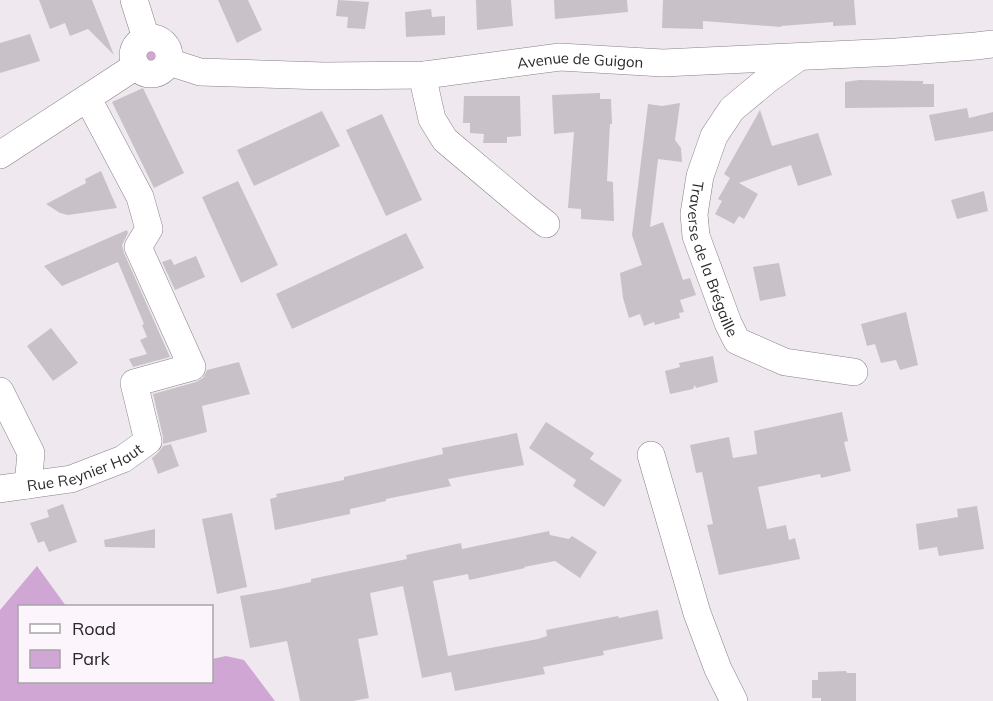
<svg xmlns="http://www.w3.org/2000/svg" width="993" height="701" font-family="Mulish,sans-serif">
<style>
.green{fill:#d0a7d4}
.building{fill:#c8c2c8}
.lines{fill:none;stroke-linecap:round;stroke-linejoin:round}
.minor-casing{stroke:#878187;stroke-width:28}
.minor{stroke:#fff;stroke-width:27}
.labels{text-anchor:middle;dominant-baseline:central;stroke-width:4.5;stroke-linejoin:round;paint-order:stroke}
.street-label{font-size:15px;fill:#2b292c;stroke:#fcf6fc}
</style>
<rect width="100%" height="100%" fill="#efe9ef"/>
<path class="green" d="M155 37C163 41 167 45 170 54L162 71 151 74 145 73 133 55 137 44Z
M37 566 66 606H20V682H212V659L226 656 244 660 275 701H0V610Z"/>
<path class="building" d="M39 0H92L114 55 88 29 70 36 65 23 50 29Z
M218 0H248L262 30 237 43Z
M338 0 369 2 365 29 347 28 348 17 336 16Z
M476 0H511L513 26 477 30Z
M554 0H627L628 12 555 19Z
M663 0H854L856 25 833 26V22L781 26V27L703 21V29L662 28Z
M431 9 432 17 445 16V35L406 37 405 12Z
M30 34 40 61 0 73V43Z
M859 80 923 81V84H934V107L845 108V82Z
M143 88 184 173 154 188 112 102Z
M600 93V99H611L612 124H610L607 181 613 182 614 221 581 219V209L568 208 574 132 554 134 552 95Z
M464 96H520L521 136 507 137V143H483L484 134 470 133V123H463Z
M680 103 675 140 681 148 682 162 658 159 650 227 663 222 683 280 690 278 696 295 680 300 684 312 679 313 680 318 655 325 654 322 644 326 640 314 629 318 623 298 620 273 642 265 632 235 648 104 662 106Z
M967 108 969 118 993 112V131L935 141 929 115Z
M760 110 772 146 818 133 832 175 798 186 791 165 739 183 758 194 744 219 739 216 734 224 715 214 722 201 718 199 730 178 724 174Z
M322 111 340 146 254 186 237 150Z
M382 114 422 200 386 216 346 130Z
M101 171 117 208 68 215 60 213 46 204 86 183 85 179Z
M238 181 278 265 241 283 202 197Z
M984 191 988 211 957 219 951 200Z
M127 230 128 233 122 245 124 253 170 357 133 367 129 359 147 354 140 340 147 337 142 325 144 324 118 262 62 286 44 266Z
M406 233 424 268 292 329 276 294Z
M196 256 205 277 175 290 162 262 171 259 174 265Z
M779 263 786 296 760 301 753 267Z
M906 312 918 365 900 370 896 360 881 363 875 344 867 346 861 324Z
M51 328 78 363 53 381 27 346Z
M713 356 718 382 696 388 695 385 693 389 670 394 665 371 680 367 679 363Z
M239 362 250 394 202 406 207 432 163 444V437L153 394 196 382 203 378 207 370Z
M842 412 848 441 844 442 851 471 821 478 820 474 758 487 767 529 786 525 789 540 795 538 800 559 719 575 707 525 713 524 702 472 696 473 690 445 729 437 733 458 757 454 754 431Z
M546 422 594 453 590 459 622 480 604 507 573 486 576 480 529 448Z
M517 433 524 465 448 479 451 486 386 499V501L350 509V514L275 530 270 499 277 497 276 494 344 480V477L443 454 442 448Z
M171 444 179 466 158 474 152 458 158 453 163 446Z
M63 504 77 542 49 552 44 541 38 543 30 523 49 517 47 510Z
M977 506 984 549 939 556 937 547 919 550 916 524 958 517 957 509Z
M232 513 247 587 217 594 202 519Z
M155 529V548L105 547 104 540Z
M549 531 550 535 569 539 572 536 597 552 580 578 555 561 524 567 525 568 469 580 468 574 433 581 448 656 538 639 547 636 546 630 618 616 619 618 658 610 663 639 603 651 604 655 543 667 545 674 455 691 451 672 422 678 403 586 370 593 378 635 358 639 369 698 353 701H300L287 641 250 648 240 596 279 589 311 582V579L407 559 406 555 461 543 462 549Z
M846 671 847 673H856V701H821V698H812V680H818V672Z"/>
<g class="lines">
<defs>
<g id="minor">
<path d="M134 0 146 38"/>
<circle cx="151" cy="56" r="18"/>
<path id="s1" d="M799 57 767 80 732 109 714 136 700 176 694 214 696 236 728 323 737 341 785 362 854 372"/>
<path id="s2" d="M169 62 200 72 324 76 425 75 560 57 663 63 896 52 976 46 993 44"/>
<path d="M425 75V88L432 119 445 140 527 209 546 224"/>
<path d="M0 155 136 66"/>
<path d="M0 391 31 453 28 485"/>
<path d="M651 455 697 613 718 669 734 701"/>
<path id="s3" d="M0 489 71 479 123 459 148 441 134 383 192 367 138 247 149 229 140 197 88 99"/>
</g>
</defs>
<use href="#minor" class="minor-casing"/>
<use href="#minor" class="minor"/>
</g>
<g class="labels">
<g class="street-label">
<text stroke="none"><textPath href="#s2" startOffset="414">Avenue de Guigon</textPath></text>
<text stroke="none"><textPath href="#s1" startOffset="246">Traverse de la Brégaille</textPath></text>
<text stroke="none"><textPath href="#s3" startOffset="88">Rue Reynier Haut</textPath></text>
</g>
</g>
<rect x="18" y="605" width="195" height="78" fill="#fcf6fc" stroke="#a8a4a9" stroke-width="1.5"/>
<rect x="30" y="624" width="30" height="9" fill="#ffffff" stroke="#a8a4a9" stroke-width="1.5"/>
<text x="72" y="635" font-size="18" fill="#2b292c">Road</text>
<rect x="30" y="650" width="30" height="18" fill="#d0a7d4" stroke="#a8a4a9" stroke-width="1.5"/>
<text x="72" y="665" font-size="18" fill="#2b292c">Park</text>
</svg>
